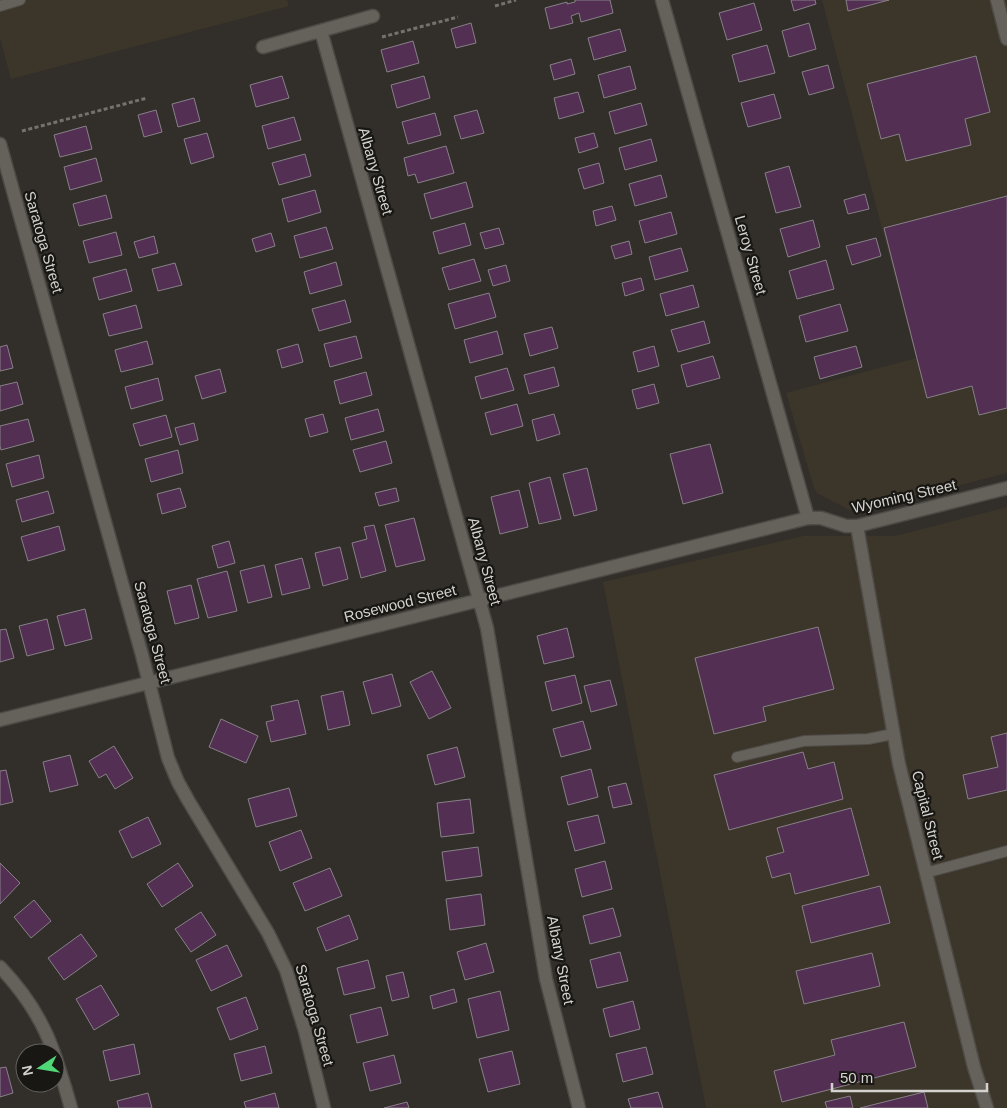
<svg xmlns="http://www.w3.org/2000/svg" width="1007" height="1108" font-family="Arial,sans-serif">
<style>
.built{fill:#3c352a}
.building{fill:#522f53;stroke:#878187}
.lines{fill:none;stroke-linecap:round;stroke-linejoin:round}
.service-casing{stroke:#4e4b46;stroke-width:12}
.minor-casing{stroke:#4e4b46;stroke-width:15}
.tertiary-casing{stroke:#4e4b46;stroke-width:15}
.path{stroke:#75726d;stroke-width:3;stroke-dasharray:4 2.5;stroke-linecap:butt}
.service{stroke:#65615b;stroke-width:10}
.minor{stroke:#65615b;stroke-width:12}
.tertiary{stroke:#65615b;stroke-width:12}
.labels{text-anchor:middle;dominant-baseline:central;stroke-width:4.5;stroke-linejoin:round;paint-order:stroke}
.street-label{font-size:15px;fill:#d4d2ce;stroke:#181714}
</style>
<rect width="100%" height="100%" fill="#322e29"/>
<path class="built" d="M0 0H287L289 6 11 79 0 38Z
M822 0H1007V473L861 511 849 510 817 493 814 488 786 393 916 358Z
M1007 507V1108H706L603 582 803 536H895Z"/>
<path class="building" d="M575 0H610L613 13 581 22 579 13 571 16 573 23 550 29 545 8 567 2V4L575 2Z
M791 0H815L816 4 794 11Z
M846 0H889L848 11Z
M754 3 762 30 727 40 719 13Z
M471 23 476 43 456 48 451 29Z
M809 23 816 49 789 57 782 31Z
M620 29 626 51 594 60 588 38Z
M413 41 419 63 387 72 381 50Z
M767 45 775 73 739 82 732 55Z
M976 56 990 112 965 119 971 145 906 161 899 134 881 139 867 84Z
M571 59 575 74 554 80 550 65Z
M828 65 834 88 809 95 802 72Z
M630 66 636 89 604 98 598 75Z
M282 76 289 98 256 107 250 85Z
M424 76 430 98 397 108 391 85Z
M578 92 584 112 559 119 554 98Z
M774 94 781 118 748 127 741 103Z
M194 98 200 121 178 127 172 104Z
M641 103 647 125 615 134 609 112Z
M156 110 162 132 144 137 138 115Z
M477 110 484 133 461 139 454 116Z
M435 113 441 135 408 144 402 122Z
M294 117 301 140 268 149 262 126Z
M86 126 92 149 60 157 54 135Z
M207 133 214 157 191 164 184 139Z
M594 133 598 147 579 153 575 138Z
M651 139 657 161 625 170 619 148Z
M446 146 454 173 418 183 415 174 408 176 404 158Z
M305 154 311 176 279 185 272 163Z
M96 158 102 181 70 190 64 167Z
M599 163 604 183 584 189 578 169Z
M789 166 801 207 776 213 765 173Z
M661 175 667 197 635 206 629 184Z
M466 182 473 207 431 219 424 194Z
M315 190 321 212 288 222 282 199Z
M865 194 869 209 848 214 844 200Z
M106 195 112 218 79 226 73 204Z
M1007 196V408L979 415 972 386 927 398 884 228Z
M612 206 616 220 596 226 593 211Z
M671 212 677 234 645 243 639 221Z
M813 220 820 247 788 257 780 229Z
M465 223 471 245 439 254 433 232Z
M326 227 333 249 300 258 294 236Z
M499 228 504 244 485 249 480 233Z
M116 232 122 255 89 263 83 241Z
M271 233 275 246 256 252 252 239Z
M154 236 158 253 139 258 134 242Z
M876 238 881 256 852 265 846 246Z
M629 241 632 254 615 259 611 246Z
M681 248 688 271 655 280 649 257Z
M474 259 481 281 449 290 442 268Z
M826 260 834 289 797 299 789 271Z
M336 262 342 285 310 294 304 272Z
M175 263 182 285 158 291 152 269Z
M506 265 510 281 493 286 488 270Z
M126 269 132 291 99 300 93 278Z
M641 278 644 290 625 296 622 283Z
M693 285 699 307 666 316 660 294Z
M489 293 496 317 455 329 448 304Z
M345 300 351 322 319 331 312 309Z
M840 304 848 331 806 342 799 316Z
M136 305 142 328 109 336 103 314Z
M704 321 710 343 678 352 671 330Z
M552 327 558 348 530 356 524 334Z
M497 331 503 354 470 363 464 340Z
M356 336 362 358 330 367 324 344Z
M147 341 153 364 121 372 115 350Z
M298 344 303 362 282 368 277 350Z
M7 345 13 368 0 371V347Z
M654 346 659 366 638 372 633 352Z
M856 346 862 367 820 379 814 357Z
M713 356 720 378 687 387 681 365Z
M554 367 559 386 529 394 524 375Z
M507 368 514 390 481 399 475 377Z
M220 369 226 392 202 399 195 376Z
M366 372 372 395 340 404 334 381Z
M158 378 163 400 131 409 125 387Z
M17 382 23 404 0 411V386Z
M654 384 659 403 637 409 632 390Z
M517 404 523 426 491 435 485 413Z
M378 409 384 431 351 440 345 418Z
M323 414 328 432 310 437 305 419Z
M554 414 560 434 537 441 532 420Z
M166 415 172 437 140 446 133 424Z
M28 419 34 441 1 450 0 446V426Z
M194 423 198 440 180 445 175 428Z
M386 441 392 463 360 472 353 450Z
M710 444 723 493 683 504 670 454Z
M178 450 183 473 151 482 145 459Z
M39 455 44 478 12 487 6 464Z
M587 468 597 510 574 516 563 474Z
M550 477 561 519 539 524 529 483Z
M180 488 186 507 162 514 157 494Z
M396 488 399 501 379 506 375 493Z
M519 490 528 527 500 534 491 497Z
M48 491 54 513 22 522 16 500Z
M414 518 425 560 396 567 385 525Z
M374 525 386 571 361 578 352 543 367 539 364 527Z
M59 526 65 550 28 561 21 537Z
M229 541 235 563 218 568 212 546Z
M340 547 348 579 323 586 315 553Z
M302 558 310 588 282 595 275 565Z
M264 565 272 597 248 603 240 571Z
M227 571 237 611 208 618 197 579Z
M191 585 199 618 175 624 167 591Z
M85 609 92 639 65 646 57 616Z
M47 619 54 649 27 656 19 626Z
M818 627 834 689 763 707 766 721 714 734 695 658Z
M567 628 574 657 544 664 537 636Z
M6 629 14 658 0 662V630Z
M432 671 451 708 429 719 410 682Z
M392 674 401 706 372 714 363 682Z
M575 675 582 703 552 711 545 682Z
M610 680 617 705 591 712 584 686Z
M343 691 350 725 328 730 321 696Z
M298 700 306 734 271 742 266 722 274 720 271 706Z
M221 719 258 736 246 763 209 747Z
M583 721 591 749 561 757 553 729Z
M1007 733V790L968 799 963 775 998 767 991 737Z
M114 746 133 778 115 789 106 774 99 778 89 761Z
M457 747 465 777 435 785 427 755Z
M803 752 808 769 834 762 843 799 729 830 714 775Z
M70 755 78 785 50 792 43 762Z
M591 769 598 797 568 805 561 777Z
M6 770 13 802 0 805V771Z
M626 783 632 804 613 808 608 787Z
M289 788 297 816 256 827 248 799Z
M470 799 474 833 441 837 437 803Z
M851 808 869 875 795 894 790 873 772 878 766 857 784 852 777 828Z
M598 815 605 843 575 851 567 822Z
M148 817 161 844 132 858 119 831Z
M301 830 312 858 280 871 269 842Z
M478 847 482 876 446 881 442 852Z
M605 861 612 889 582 897 575 869Z
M0 863 20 883 0 904Z
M178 863 193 886 162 907 147 884Z
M330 868 342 896 305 911 293 883Z
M880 886 890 923 811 943 802 906Z
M481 894 485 925 450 930 446 899Z
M34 900 51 921 31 938 14 917Z
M613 908 621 936 590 944 583 916Z
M201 912 216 935 191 952 175 929Z
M349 915 358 939 326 951 317 928Z
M81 934 97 956 64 980 48 958Z
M486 943 494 972 465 980 457 952Z
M227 945 242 976 211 991 196 960Z
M620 952 628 981 597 988 590 960Z
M872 953 880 986 804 1004 796 971Z
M368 960 375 988 344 995 337 968Z
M403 972 409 997 392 1001 386 976Z
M101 985 119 1015 94 1030 76 999Z
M454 989 457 1002 433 1009 430 996Z
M500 991 509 1030 477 1038 468 999Z
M246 997 258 1029 230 1040 217 1008Z
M633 1001 640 1029 610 1037 603 1009Z
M381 1007 388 1035 357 1043 350 1015Z
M904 1022 916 1067 782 1102 774 1071 835 1055 831 1040Z
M134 1044 140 1074 110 1081 103 1051Z
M265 1046 272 1073 241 1081 234 1054Z
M646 1047 653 1074 623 1082 616 1054Z
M512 1051 520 1084 488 1092 479 1059Z
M394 1055 401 1083 370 1091 363 1063Z
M6 1067 13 1093 0 1097V1068Z
M658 1092 663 1108H631L628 1099Z
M924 1092 928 1108H860Z
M148 1093 152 1108H119L117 1101Z
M275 1093 279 1108H246L244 1102Z
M850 1096 853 1108H827L825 1102Z
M407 1102 409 1108H384Z"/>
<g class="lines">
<defs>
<path id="service" d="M0 6 20 0
M737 757 804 741 868 739 893 734
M925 873 1007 851"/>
<path id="minor" d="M662 0 808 518
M997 0 1007 39
M321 31 487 628 546 979 579 1108
M263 47 373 16
M0 144 142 655 168 758 178 782 188 800 268 933 286 970 305 1031 324 1108
M0 967C23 991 43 1021 54 1053
M55 1056 65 1087 71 1108"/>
<path id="tertiary" d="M857 526 899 764 974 1067 987 1108
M0 720 808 518H821L846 526H857L1007 488"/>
</defs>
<use href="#service" class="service-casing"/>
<use href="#minor" class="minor-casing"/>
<use href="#tertiary" class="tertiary-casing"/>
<path class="path" d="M495 6 516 0
M382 37 458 17
M22 131 147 98"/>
<use href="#service" class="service"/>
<use href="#minor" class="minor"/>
<use href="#tertiary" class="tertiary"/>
</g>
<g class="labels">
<g class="street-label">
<text transform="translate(376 171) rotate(74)">Albany Street</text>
<text transform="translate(44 242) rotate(74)">Saratoga Street</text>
<text transform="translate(751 255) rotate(74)">Leroy Street</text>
<text transform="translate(904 496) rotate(-13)">Wyoming Street</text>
<text transform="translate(485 561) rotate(75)">Albany Street</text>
<text transform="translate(400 603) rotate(-14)">Rosewood Street</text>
<text transform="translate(153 632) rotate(75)">Saratoga Street</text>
<text transform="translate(928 815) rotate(76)">Capital Street</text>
<text transform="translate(561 960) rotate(79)">Albany Street</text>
<text transform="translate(315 1015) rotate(74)">Saratoga Street</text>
</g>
</g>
<g transform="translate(40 1068) rotate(258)"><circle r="24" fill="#181714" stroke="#63625e"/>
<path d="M0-4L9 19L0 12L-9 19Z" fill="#4fd675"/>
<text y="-8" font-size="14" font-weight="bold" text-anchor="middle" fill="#d4d2ce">N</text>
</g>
<path d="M832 1083v8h155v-8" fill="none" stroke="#d4d2ce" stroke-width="2.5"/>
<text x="840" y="1083" font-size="15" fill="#d4d2ce" stroke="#181714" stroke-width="4" paint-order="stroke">50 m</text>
</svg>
